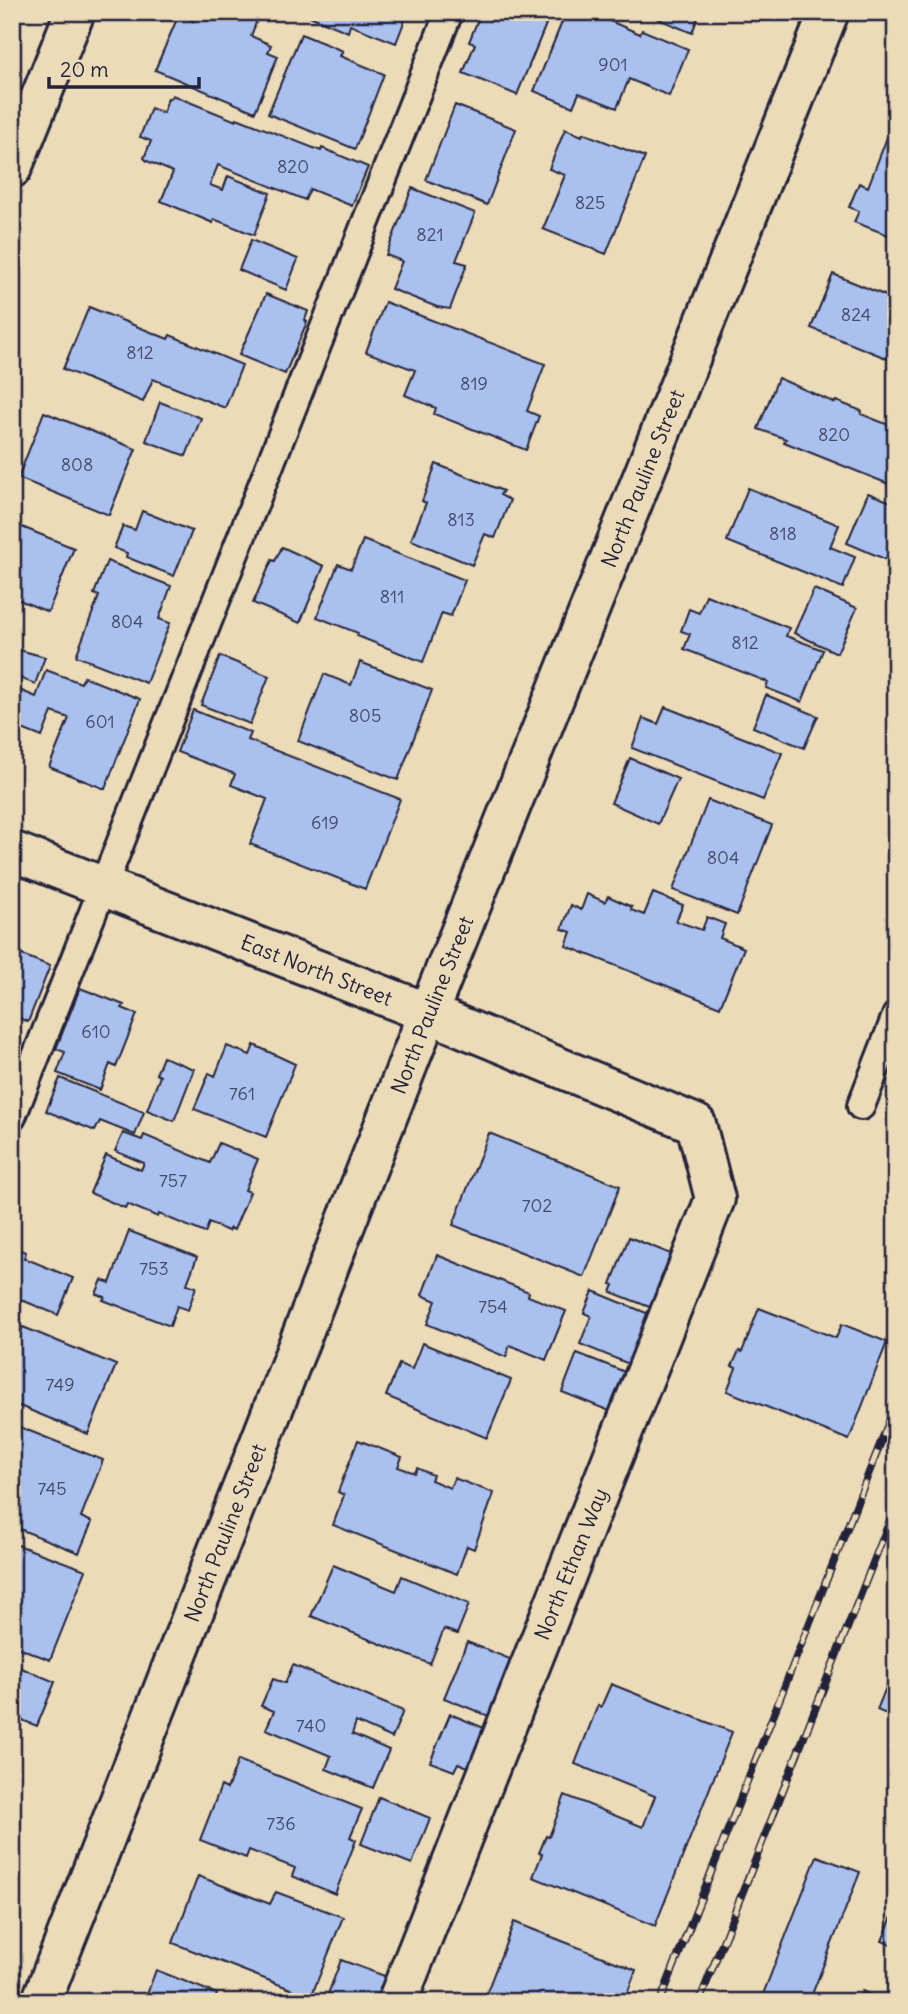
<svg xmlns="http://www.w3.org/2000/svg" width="908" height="2014" font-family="Delius,sans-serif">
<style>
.building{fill:#aac1ef;stroke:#22223b;stroke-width:2}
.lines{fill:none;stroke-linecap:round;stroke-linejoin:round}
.lane-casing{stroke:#22223b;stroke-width:32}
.street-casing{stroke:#22223b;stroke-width:44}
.lane{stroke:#ecdbb8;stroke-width:26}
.street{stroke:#ecdbb8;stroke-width:38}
.rail-casing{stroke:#22223b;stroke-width:8}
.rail{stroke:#ecdbb8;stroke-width:5;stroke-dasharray:16;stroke-linecap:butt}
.labels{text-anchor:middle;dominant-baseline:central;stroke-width:6;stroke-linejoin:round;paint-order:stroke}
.number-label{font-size:18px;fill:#444a68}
.street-label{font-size:21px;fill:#22223b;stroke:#ecdbb8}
</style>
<rect width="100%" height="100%" fill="#ecdbb8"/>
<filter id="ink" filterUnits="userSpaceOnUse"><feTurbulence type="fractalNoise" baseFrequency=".0143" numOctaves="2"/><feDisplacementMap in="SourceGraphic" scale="14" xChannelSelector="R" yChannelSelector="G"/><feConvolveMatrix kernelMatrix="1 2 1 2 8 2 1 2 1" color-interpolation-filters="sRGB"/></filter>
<g filter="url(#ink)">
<path class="building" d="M197 12H260L251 36 271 45 268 52 278 56 255 112 155 70 179 14 193 21Z
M300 12H408L396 43 350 25 348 32Z
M481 12H551L517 95 463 73 475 44 469 42Z
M566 12H589L640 34 642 30 688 49 669 96 629 79 617 108 579 93 573 107 534 91Z
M642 12H700L692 33Z
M301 34 343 51 340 56 384 74 355 149 268 114Z
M172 95 236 121 237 118 321 151 322 148 368 167 352 206 310 189 305 200 218 165 210 185 223 190 228 176 270 193 254 235 214 219 213 223 161 201 173 172 147 161 144 158 151 141 140 137 151 108 163 113 168 98 170 99Z
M455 105 516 129 487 205 426 180Z
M891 127 896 129V238L854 222 859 211 849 207 859 183 868 187Z
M565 129 582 136 583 133 645 157 606 254 543 229 565 175 549 169Z
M412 188 475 213 456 261 467 264 450 309 437 307 391 289 402 261 386 255Z
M251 240 298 259 286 290 239 270Z
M833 274 896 300V362L811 328Z
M266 294 308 311 305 320 307 322 285 374 239 355Z
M385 302 545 364 527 411 539 416 526 450 434 414 436 408 405 395 415 370 366 352Z
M89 307 168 339 170 335 242 365 225 408 153 379 143 402 63 369Z
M778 378 835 403 836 401 862 411 861 414 896 428V487L784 442 786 439 758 429Z
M160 402 201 418 186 456 146 441Z
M44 412 136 449 109 515 18 478Z
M436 464 503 491 500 495 510 500 495 538 485 534 472 565 411 540 426 503 422 501Z
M748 488 839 525 830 547 855 557 843 588 727 541Z
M868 493 896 504V558L894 563 847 543Z
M142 511 192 531 174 576 126 557 127 553 114 548 123 526 135 530Z
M12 523 74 548 48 612 12 597Z
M363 540 465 580 451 616 442 613 423 662 357 636 358 633 317 617 338 564 351 569Z
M282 547 324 566 300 623 253 603 272 560 275 561Z
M107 561 171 586 159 619 170 623 146 683 76 656 99 596 94 594Z
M814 589 857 608 837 653 794 633Z
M706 595 789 628 786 636 823 650 802 702 766 688 768 682 684 649 690 634 681 631 689 609 699 613Z
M12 648 45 657 35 684 20 678 17 689 36 697 46 670 81 683 84 677 140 699 105 789 49 767 69 718 52 712 42 737 12 725Z
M220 656 269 676 250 724 201 705Z
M360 662 432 690 398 780 298 741 324 674 351 685Z
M766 695 818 716 804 748 753 727Z
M665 707 782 753 763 800 632 748 643 718 658 724Z
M193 710 251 733 248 740 400 799 365 889 250 844 267 799 231 785 235 774 177 752Z
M630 758 678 779 658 824 611 803Z
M708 800 772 825 737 915 673 890Z
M653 893 683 905 676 921 702 930 707 917 725 924 720 938 744 948 720 1007 566 946 571 932 562 929 571 905 581 910 587 894 605 902 608 896 632 907 631 910 644 915Z
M12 951 50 966 28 1022 12 1015Z
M80 988 124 1005 122 1008 137 1014 116 1067 110 1064 100 1090 57 1073 65 1052 56 1049Z
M254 1045 295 1064 266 1137 194 1109 209 1073 215 1076 227 1046 250 1055Z
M163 1057 194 1069 174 1121 147 1110 160 1076 156 1074Z
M60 1078 144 1112 135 1135 100 1121 95 1131 46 1111Z
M123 1133 142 1140 144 1135 210 1163 219 1143 258 1159 245 1190 250 1192 234 1230 230 1228 228 1231 209 1223 205 1233 159 1214 158 1217 127 1204 125 1208 90 1193 106 1155 141 1170 144 1163 115 1151Z
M489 1133 620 1186 584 1277 453 1225Z
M129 1231 197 1257 187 1284 196 1287 188 1310 177 1306 170 1326 103 1300 105 1297 96 1294 102 1280 110 1283Z
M629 1237 676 1256 652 1308 611 1292 614 1285 611 1284Z
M12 1247 26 1252 24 1258 73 1278 58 1315 12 1296Z
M437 1255 529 1292 528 1296 566 1311 546 1360 510 1345 506 1357 427 1324 436 1301 422 1295Z
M593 1291 649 1314 629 1364 580 1344 591 1316 584 1313Z
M759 1308 836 1338 842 1324 887 1342 849 1440 727 1391 736 1368 732 1366 739 1351 742 1352Z
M23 1327 116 1365 88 1434 12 1403V1344L16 1345Z
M422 1343 511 1380 487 1438 386 1396 399 1364 412 1369Z
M577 1353 633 1375 617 1414 562 1392Z
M12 1424 103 1460 81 1517 92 1522 79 1553 12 1526Z
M358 1440 402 1457 398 1467 415 1473 417 1468 433 1475 431 1480 450 1488 454 1478 494 1493 474 1549 467 1546 457 1574 333 1525 344 1495 338 1492Z
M12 1543 86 1570 50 1660 12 1645Z
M333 1565 396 1591 402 1576 469 1604 457 1634 444 1629 430 1664 311 1616Z
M467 1642 520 1663 496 1719 444 1698Z
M896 1662V1718L877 1710Z
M12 1664 55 1682 37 1726 17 1718 12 1731Z
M293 1665 403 1711 392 1738 356 1722 352 1734 389 1750 373 1788 326 1769 331 1756 266 1729 274 1711 261 1706 273 1679 285 1683Z
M611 1684 732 1732 655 1926 533 1877 542 1854 539 1853 546 1836 549 1837 565 1795 643 1827 655 1796 575 1764 598 1705 601 1707Z
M450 1714 489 1730 473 1769 458 1763 454 1771 430 1762Z
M238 1760 362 1809 350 1837 356 1840 335 1894 292 1876 295 1868 249 1850 246 1858 200 1840 221 1786 227 1789Z
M379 1797 430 1818 412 1864 361 1844Z
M817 1856 860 1872 809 2002H760Z
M198 1876 270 1904 276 1892 343 1917 311 1997 173 1943Z
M896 1907V1947L882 1941Z
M514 1922 636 1970 624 2002H483Z
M341 1960 393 1979 385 2002H325Z
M156 1970 217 1994 214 2002H144Z
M862 1991 888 2002H858Z"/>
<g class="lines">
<defs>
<path id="lane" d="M861 1106 896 1016
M12 1117 449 12"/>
<g id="street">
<path d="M12 168 75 12"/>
<path id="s1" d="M12 851 428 1013 696 1124 715 1199 397 2002"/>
<path id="s2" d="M41 2002 428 1013 829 12"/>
</g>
</defs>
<use href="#lane" class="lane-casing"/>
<use href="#street" class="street-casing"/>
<use href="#lane" class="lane"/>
<use href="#street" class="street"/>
<defs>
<path id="rail" d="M660 2002 896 1404
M699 2002 896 1505"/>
</defs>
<use href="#rail" class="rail-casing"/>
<use href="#rail" class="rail"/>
</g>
</g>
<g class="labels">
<g class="number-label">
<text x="613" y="64">901</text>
<text x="293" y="166">820</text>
<text x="590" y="202">825</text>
<text x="430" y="234">821</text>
<text x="856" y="314">824</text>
<text x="140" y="352">812</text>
<text x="474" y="383">819</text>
<text x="834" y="434">820</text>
<text x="77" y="464">808</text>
<text x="461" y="519">813</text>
<text x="783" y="533">818</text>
<text x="392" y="596">811</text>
<text x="127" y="621">804</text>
<text x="745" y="642">812</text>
<text x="365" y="715">805</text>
<text x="100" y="721">601</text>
<text x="325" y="822">619</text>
<text x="723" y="857">804</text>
<text x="96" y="1031">610</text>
<text x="242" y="1093">761</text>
<text x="173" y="1180">757</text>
<text x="537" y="1205">702</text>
<text x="154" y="1268">753</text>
<text x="493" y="1306">754</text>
<text x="60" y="1384">749</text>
<text x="52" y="1488">745</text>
<text x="311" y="1725">740</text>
<text x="281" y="1823">736</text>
</g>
<g class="street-label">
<text stroke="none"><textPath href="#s2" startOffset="1638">North Pauline Street</textPath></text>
<text stroke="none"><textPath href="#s1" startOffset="327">East North Street</textPath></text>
<text stroke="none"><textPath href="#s2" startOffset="1071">North Pauline Street</textPath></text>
<text stroke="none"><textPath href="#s2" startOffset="504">North Pauline Street</textPath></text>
<text transform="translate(571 1564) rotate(-68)">North Ethan Way</text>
</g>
</g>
<rect width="908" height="2014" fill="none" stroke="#ecdbb8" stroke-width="42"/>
<rect x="21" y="21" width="866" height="1972" fill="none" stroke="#22223b" stroke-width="2.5" filter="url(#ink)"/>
<path d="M49 77v10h150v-10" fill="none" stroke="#22223b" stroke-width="3.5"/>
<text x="60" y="77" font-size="21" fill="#22223b" stroke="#ecdbb8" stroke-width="5" paint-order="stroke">20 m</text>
</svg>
